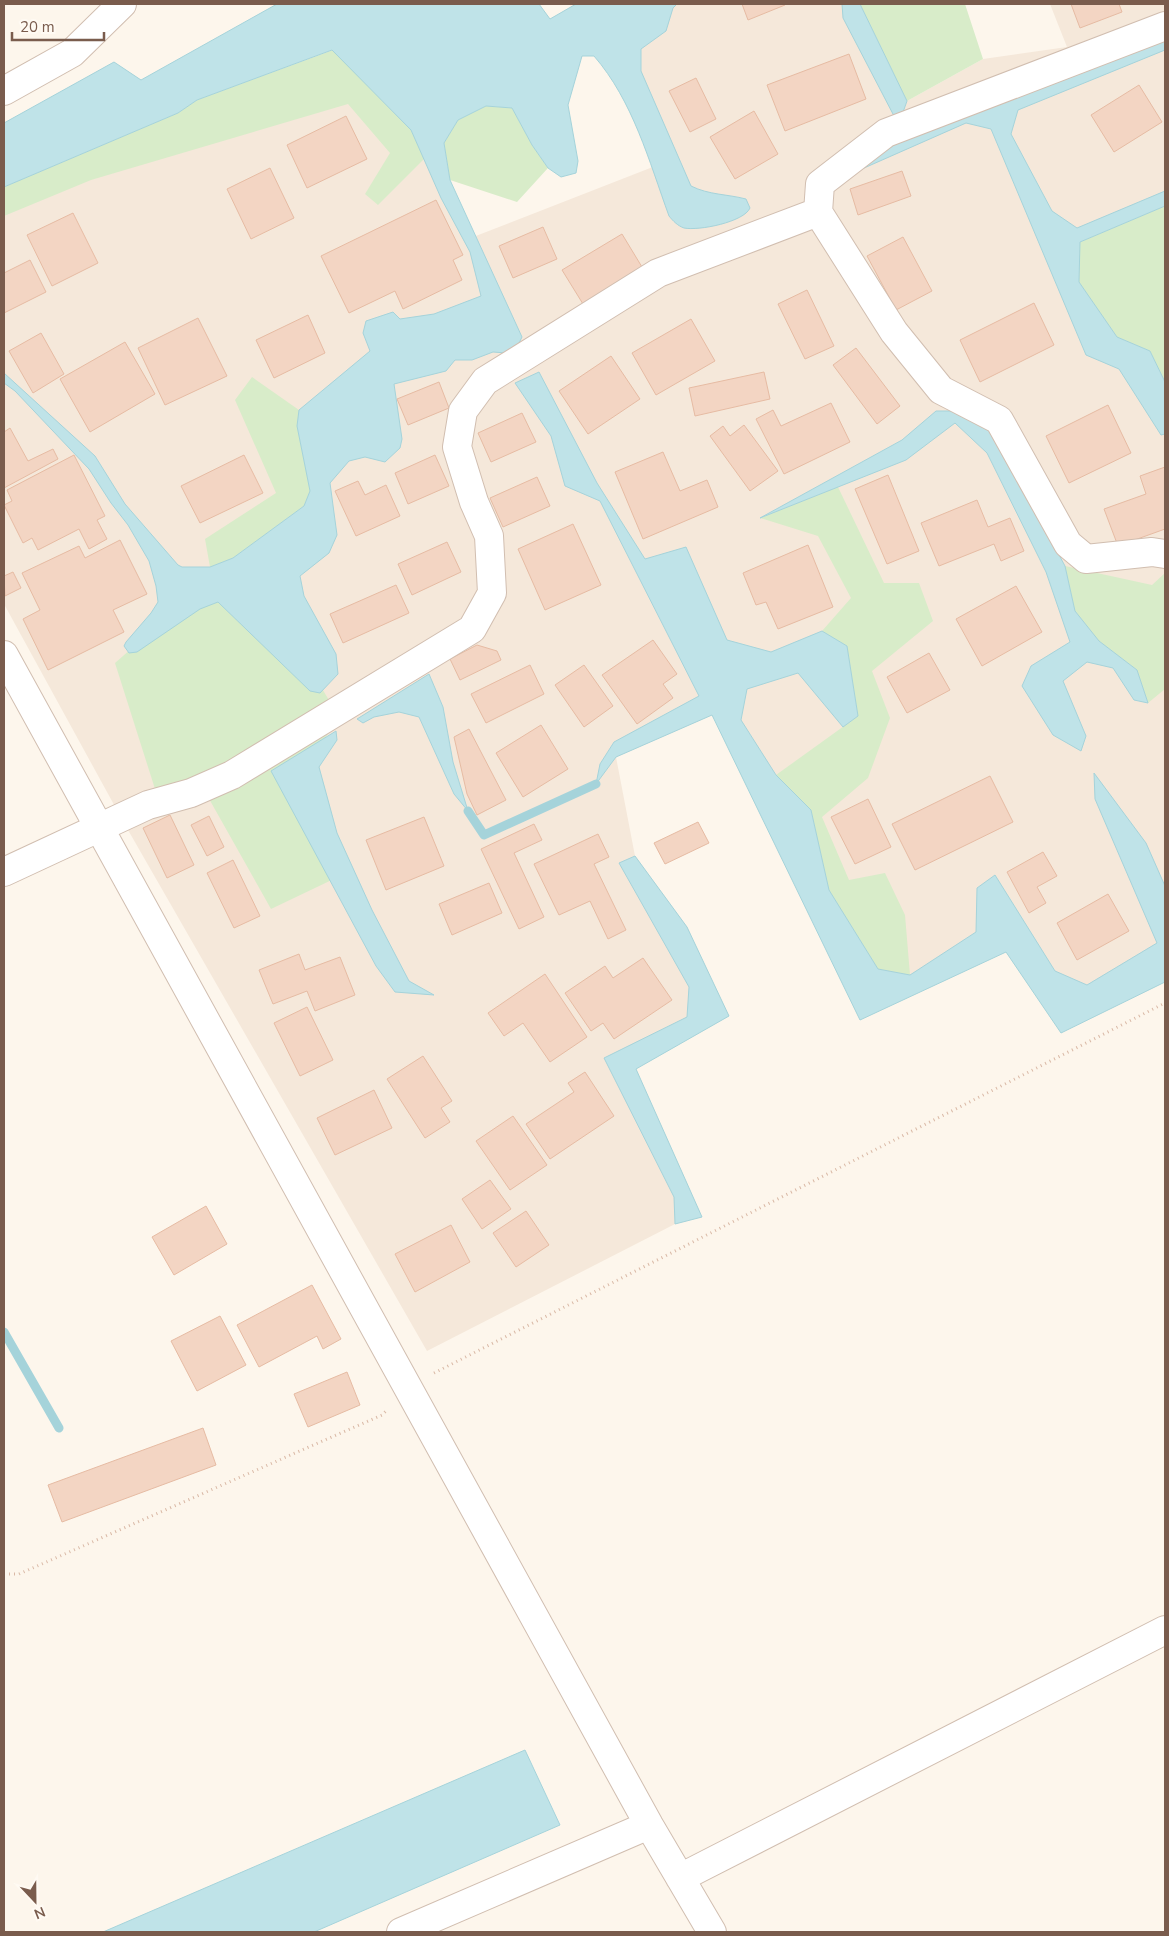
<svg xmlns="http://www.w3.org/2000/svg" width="1169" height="1936" font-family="'Nunito Sans',sans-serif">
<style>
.residential{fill:#f5e8da}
.green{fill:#d8ecc9}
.water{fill:#bfe3e8;stroke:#a5d3da}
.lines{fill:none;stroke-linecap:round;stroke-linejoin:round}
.stream{stroke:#a5d3da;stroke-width:9}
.building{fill:#f3d5c3;stroke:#e6bba3}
.minor-casing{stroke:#d1beb0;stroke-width:30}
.path{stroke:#d9b8a5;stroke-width:3;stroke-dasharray:1 4;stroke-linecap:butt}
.minor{stroke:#fff;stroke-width:28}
</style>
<rect width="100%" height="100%" fill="#fdf6ec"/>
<path class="residential" d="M612 4H853L903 114 907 101 983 59 1067 47 1050 4H1165V206L1080 241 1165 382V982L1061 1033 1006 952 860 1020 712 715 616 757 635 856 687 927 729 1016 636 1069 702 1217 675 1224 427 1351 124 823 4 604V187L333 50 411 130 468 239 663 163Z"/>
<path class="green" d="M860 4H965L983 59 907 101Z
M333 50 411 130 424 159 378 205 365 194 390 153 348 104 91 180 4 216V187L178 113 197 100Z
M486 106 512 108 532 145 548 168 517 202 450 180 444 143 458 120Z
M1165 206V382L1150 351 1117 337 1079 282 1080 242Z
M252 377 299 410 297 426 310 491 304 506 233 558 210 567 205 539 276 493 235 400Z
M838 487 884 583H919L933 621 872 671 890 718 868 778 822 817 849 880 885 873 905 915 910 975 878 969 829 890 811 810 776 775 858 716 847 646 822 631 851 598 818 536 760 518Z
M1065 566 1152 585 1165 573V689L1148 703 1137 670 1099 641 1075 611Z
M260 583 340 719 294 777 338 877 271 909 208 797 162 811 115 663 189 598Z"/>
<path class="water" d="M277 4H539L550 19 576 4H677L673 8 666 31 641 49V71L691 186C709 195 727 194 746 199L750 208C744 222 699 231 684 228 678 226 673 221 669 216 649 161 633 101 594 56H582L568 105 578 161 576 173 561 177 548 168 532 145 512 108 486 106 458 120 444 143 450 180 522 337 516 349 506 353 493 352 472 360H455L446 371 394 384 402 439 400 448 385 462 365 457 349 461 330 483 337 535 329 553 300 576 304 596 336 654 338 674 320 693 310 691 218 602 200 609 137 652 129 653 124 646 126 642 151 613 158 602 156 586 149 561 128 525 111 503 89 469 15 391 4 383V373L95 456 125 504 178 565 182 567H210L233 558 304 506 310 491 297 426 299 410 370 351 363 333 366 321 393 312 400 319 434 314 481 296 470 252 441 198 411 130 332 50 197 100 178 113 4 187V123L114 62 141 80Z
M842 4H860L907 101 902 115 894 116 843 18Z
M1165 34V50L1018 110 1011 134 1052 211 1077 228 1165 191V206L1080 242 1079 282 1117 337 1150 351 1165 382V434L1161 435 1119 369 1086 355 991 129 966 123 855 172 913 132Z
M539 372 597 483 645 559 686 547 727 640 771 652 822 631 847 646 858 716 843 727 798 673 747 689 741 720 776 775 811 810 829 890 878 969 910 975 976 932 977 888 995 875 1055 971 1087 985 1157 943 1095 799 1094 773 1146 843 1165 886V982L1061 1033 1006 952 860 1020 712 715 616 757 596 784 600 764 614 742 699 696 600 501 565 486 551 436 515 383Z
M936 411H967L994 435 1065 566 1075 611 1099 641 1137 670 1148 703 1134 700 1113 668 1087 662 1063 681 1086 736 1081 751 1053 735 1022 686 1031 666 1070 642 1046 572 987 453 955 423 906 460 760 518 902 440Z
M429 674 443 707 453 762 468 811 454 794 419 717 399 712 374 717 363 723 357 719Z
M336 731 337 740 319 767 337 833 372 910 409 981 434 995 395 992 376 966 271 771Z
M635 856 687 927 729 1016 636 1069 702 1217 675 1224 674 1197 604 1058 687 1017 689 987 619 863Z
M525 1750 560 1825 314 1932H103Z"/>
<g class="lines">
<path class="stream" d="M468 811 484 835 596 784
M4 1332 59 1428"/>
</g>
<path class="building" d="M742 4H784L785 5 748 20Z
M1071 4H1119L1122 12 1080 28Z
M849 54 866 99 785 131 767 85Z
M696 78 716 119 690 132 669 91Z
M1139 85 1162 122 1114 152 1091 115Z
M754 111 778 154 735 179 710 137Z
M346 116 367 159 307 188 287 145Z
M270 168 294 218 251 239 227 189Z
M902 171 911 196 858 215 850 189Z
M436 200 463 255 453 260 462 280 403 309 395 291 349 313 321 256Z
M73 213 98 263 52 286 27 235Z
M543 227 557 259 513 278 499 246Z
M622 234 642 267 583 304 562 270Z
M903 237 932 291 896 310 867 256Z
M30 260 46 292 4 313V273Z
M807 290 834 346 805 359 778 304Z
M1034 303 1054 345 980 382 960 340Z
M308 315 325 353 274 378 256 340Z
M198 318 227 376 165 405 138 348Z
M691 319 715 361 656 395 632 353Z
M41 333 64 374 33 393 9 351Z
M125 342 155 394 90 432 60 379Z
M856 348 900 406 877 424 833 365Z
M611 356 640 399 588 434 559 391Z
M764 372 770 399 695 416 689 388Z
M439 382 449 408 408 425 397 399Z
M831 403 850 442 784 474 756 419 773 410 781 426Z
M1108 405 1131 453 1069 483 1046 436Z
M522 413 536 442 491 462 478 433Z
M744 425 778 471 750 491 710 436 723 426 730 436Z
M10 428 28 461 53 449 58 459 4 488V432Z
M663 452 680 491 707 480 718 507 643 539 615 472Z
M74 455 105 516 97 520 107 539 89 549 79 529 38 550 32 538 23 543 4 505 12 501 7 490Z
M244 455 263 493 200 523 181 486Z
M435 455 449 486 408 504 395 473Z
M1165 467V529L1118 546 1104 509 1146 494 1140 476Z
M888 475 919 551 887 564 855 489Z
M537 477 550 506 503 527 490 498Z
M358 481 365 495 386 485 400 516 356 536 335 491Z
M977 500 988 527 1010 518 1024 551 1001 561 994 544 939 566 921 523Z
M573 524 601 585 545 610 518 549Z
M120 540 147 594 113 610 124 632 48 670 23 619 40 610 22 573 79 546 85 558Z
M447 542 461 572 412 595 398 564Z
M808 545 833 607 778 629 766 602 756 605 743 573Z
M13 572 21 588 5 596 4 576Z
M396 585 409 613 343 643 330 614Z
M1016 586 1042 632 982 666 956 619Z
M653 640 677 674 663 684 673 698 637 724 602 675Z
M477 645 497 651 501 660 460 680 450 659Z
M929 653 950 690 907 713 887 677Z
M530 665 544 694 486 723 471 694Z
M584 665 613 706 584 727 555 685Z
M541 725 568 769 523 797 496 753Z
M469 729 506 800 477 815 467 794 454 737Z
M990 776 1013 822 915 870 892 824Z
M868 799 891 847 855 864 831 817Z
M170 815 194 865 167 878 143 828Z
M209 816 224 847 207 856 191 825Z
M424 817 444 866 386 890 366 840Z
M698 822 709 843 665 864 654 843Z
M534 824 542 840 514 853 544 917 519 929 481 849Z
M598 834 609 857 594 864 626 930 608 939 590 901 559 915 534 864Z
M1043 852 1057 876 1037 887 1046 903 1029 913 1007 872Z
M233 860 260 916 234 928 207 873Z
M489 883 502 913 452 935 439 904Z
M1108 894 1129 931 1077 960 1057 923Z
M299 954 305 970 340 957 355 995 315 1011 307 991 273 1004 259 970Z
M643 958 672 1000 614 1039 603 1023 591 1031 565 993 605 966 613 978Z
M545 974 587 1037 550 1062 523 1023 504 1036 488 1013Z
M307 1007 333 1060 300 1076 274 1023Z
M423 1056 452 1101 441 1108 450 1122 425 1138 387 1079Z
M585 1072 614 1116 550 1159 526 1124 574 1092 568 1083Z
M374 1090 392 1128 335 1155 317 1118Z
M513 1116 547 1165 510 1190 476 1141Z
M490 1180 511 1209 482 1229 462 1199Z
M206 1206 227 1244 174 1275 152 1237Z
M526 1211 549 1245 516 1267 493 1233Z
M451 1225 470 1262 415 1292 395 1254Z
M312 1285 341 1339 323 1349 317 1336 259 1367 237 1325Z
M220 1316 246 1365 197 1391 171 1341Z
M347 1372 360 1405 308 1427 294 1394Z
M203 1428 216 1465 62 1522 48 1485Z"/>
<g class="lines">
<defs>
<path id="minor" d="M1165 26 886 133 820 184 818 212 894 332 941 390 999 420 1068 544 1086 559 1152 552 1165 554
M4 91 72 53 122 4
M4 655 649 1825 712 1932
M4 872 148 805 191 793 232 775 472 629 492 593 489 536 474 502 457 447 463 411 485 381 658 273 818 212
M680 1878 1165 1630
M401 1932 649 1825"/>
</defs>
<use href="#minor" class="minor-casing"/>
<path class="path" d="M434 1373 1165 1003
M4 1574H19L382 1415 386 1411"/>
<use href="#minor" class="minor"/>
</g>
<rect width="1169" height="1936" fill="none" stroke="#7a5c4d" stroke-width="10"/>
<g transform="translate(35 1901) rotate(158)" stroke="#fffaf3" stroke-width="4" paint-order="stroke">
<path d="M0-4L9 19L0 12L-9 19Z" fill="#7a5c4d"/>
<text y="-8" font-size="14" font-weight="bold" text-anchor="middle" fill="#7a5c4d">N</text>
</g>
<path d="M12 32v8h92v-8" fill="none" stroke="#7a5c4d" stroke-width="2.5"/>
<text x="20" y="32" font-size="15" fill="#7a5c4d" stroke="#fffaf3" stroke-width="4" paint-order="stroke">20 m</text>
</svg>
